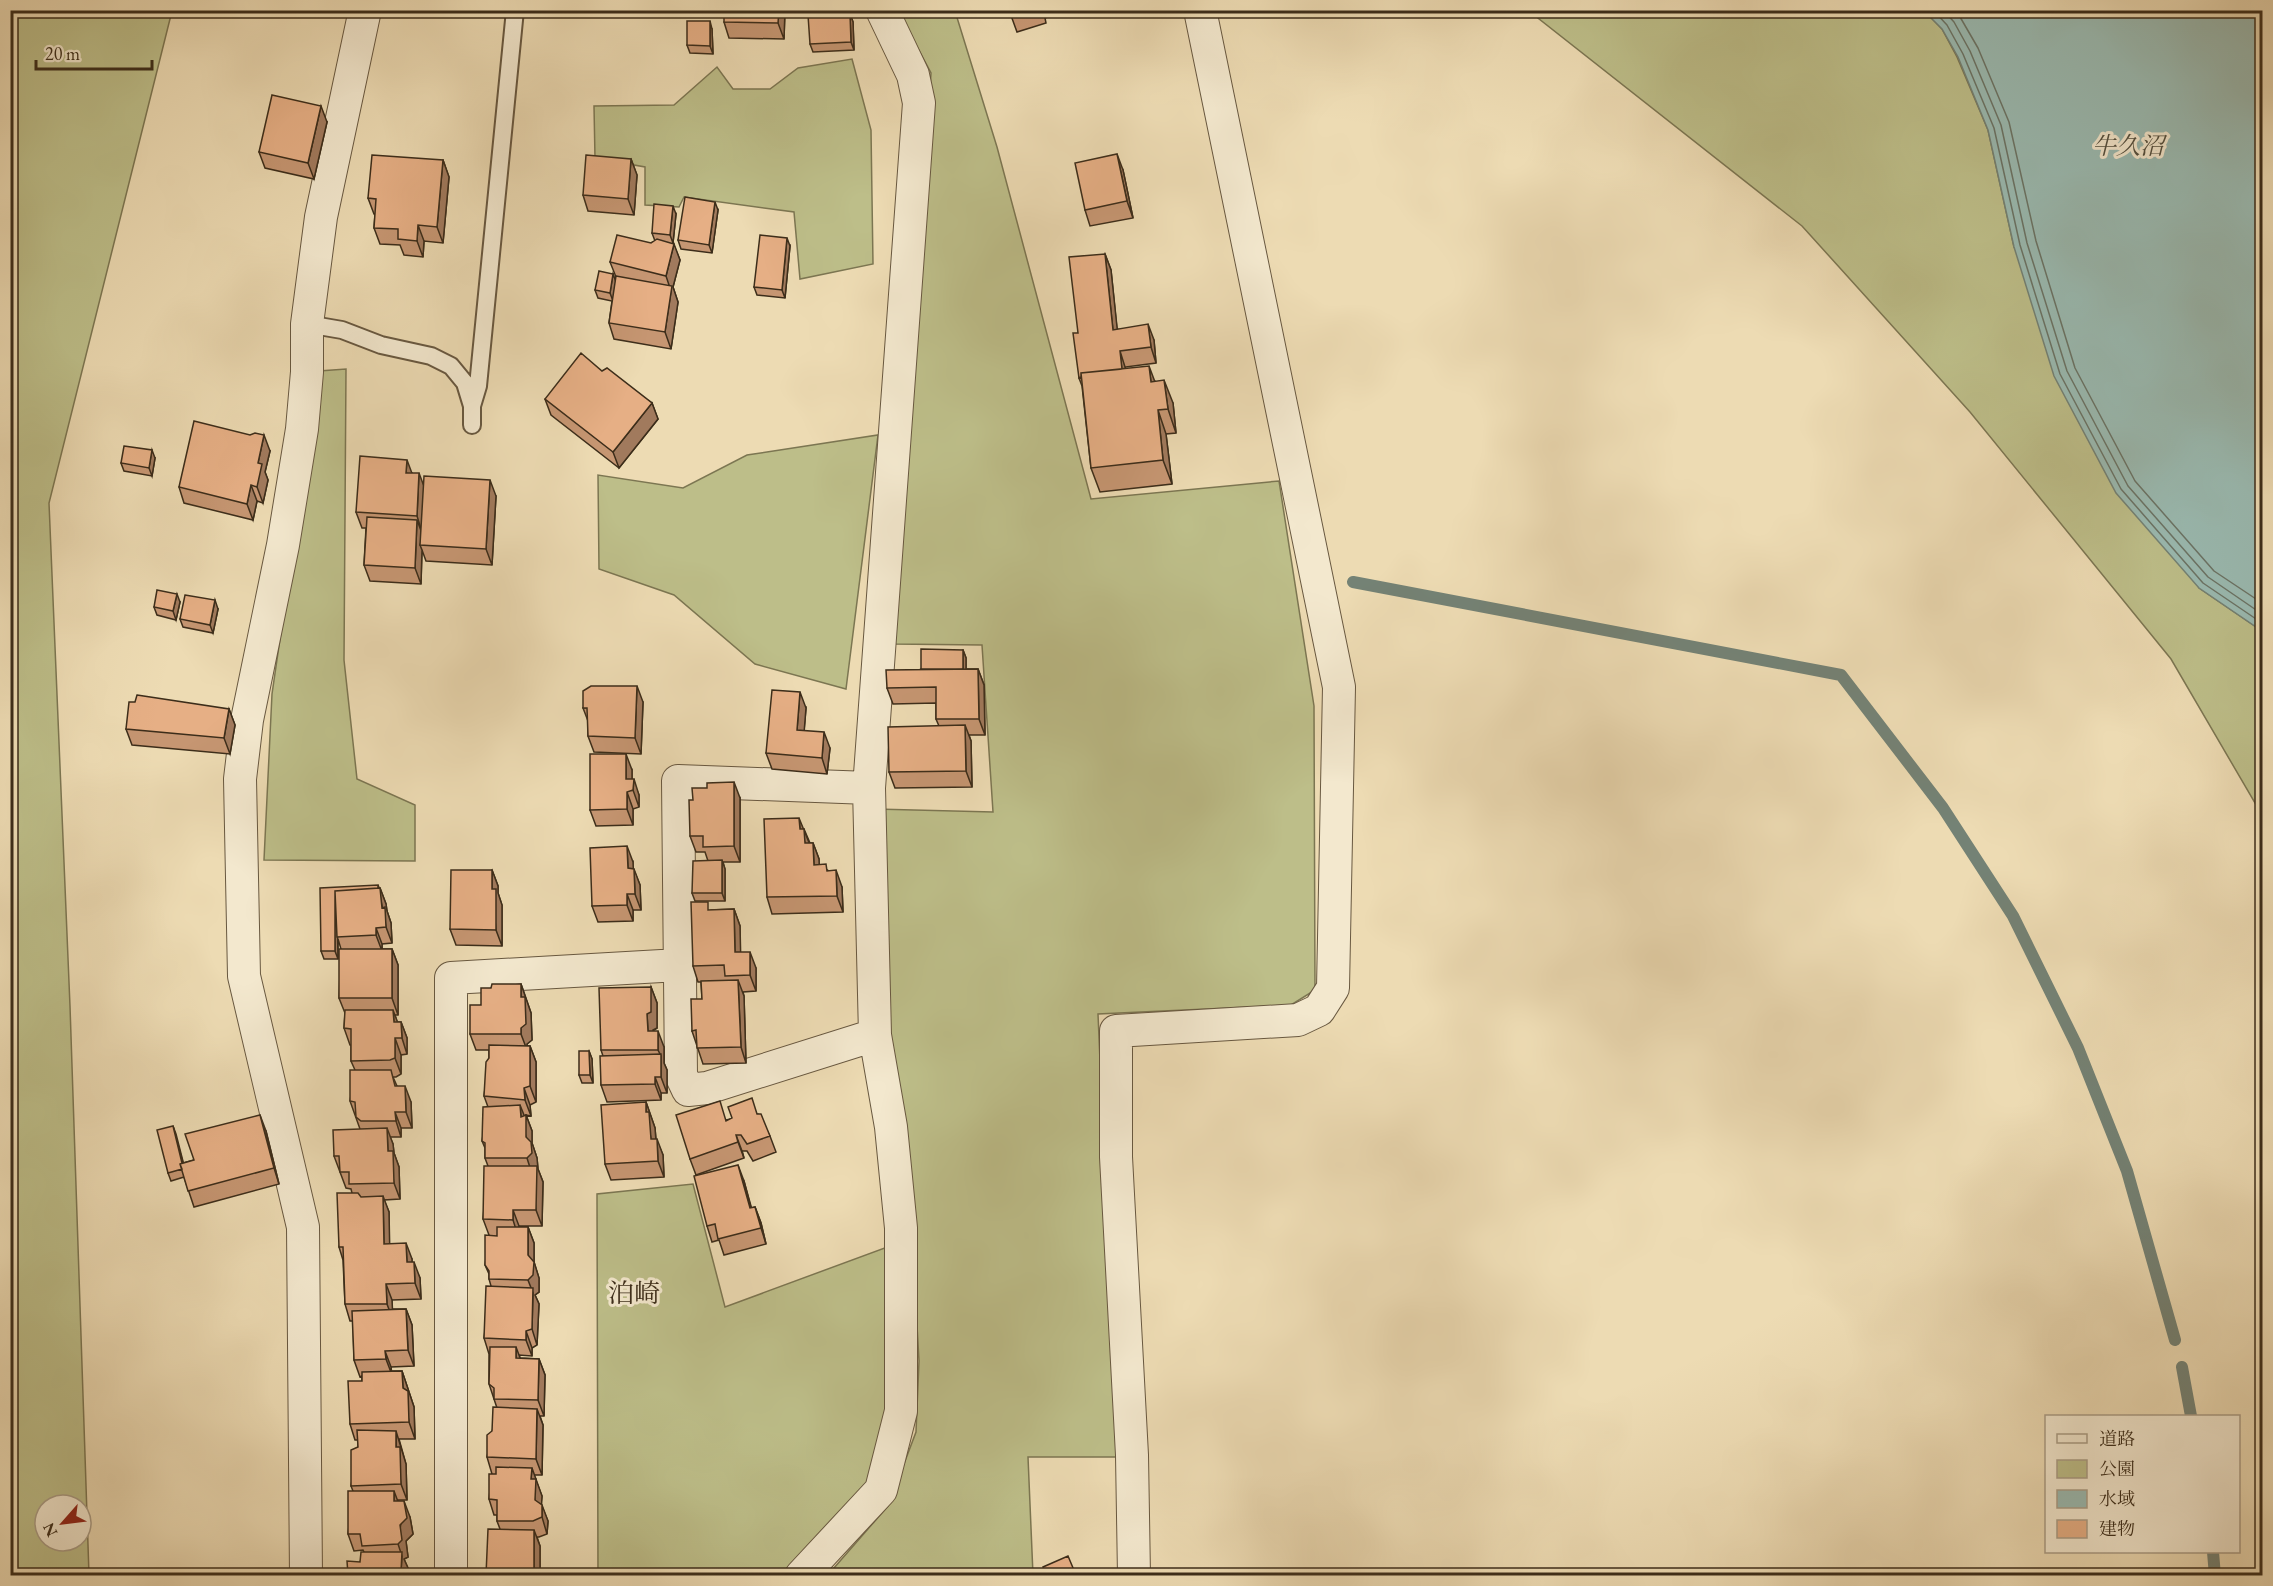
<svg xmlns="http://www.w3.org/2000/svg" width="2273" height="1586" font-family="'EB Garamond','Noto Serif JP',serif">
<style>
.green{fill:#bdbe89;stroke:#7c7652;stroke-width:1.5;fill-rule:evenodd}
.water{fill:#9abab1;stroke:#748275;stroke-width:1.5}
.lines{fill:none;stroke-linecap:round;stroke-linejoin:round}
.shore{stroke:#6b7466;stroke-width:1.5}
.stream{stroke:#748275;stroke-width:12}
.service-casing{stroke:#685840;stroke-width:20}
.minor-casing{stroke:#685840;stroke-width:34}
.service{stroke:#f3e8ce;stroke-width:16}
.minor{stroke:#f3e8ce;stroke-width:32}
.wall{fill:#c69672;stroke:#3c2d1a;stroke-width:1.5}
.shaded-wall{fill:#a17a5d;stroke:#3c2d1a;stroke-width:1.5}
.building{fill:#e6af85;stroke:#3c2d1a;stroke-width:1.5}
.labels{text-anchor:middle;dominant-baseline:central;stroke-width:6;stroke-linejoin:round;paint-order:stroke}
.water-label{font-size:24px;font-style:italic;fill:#545040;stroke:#f3e8ce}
.quarter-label{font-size:26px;fill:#3c2d1a;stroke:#f3e8ce}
</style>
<rect width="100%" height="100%" fill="#eddbb3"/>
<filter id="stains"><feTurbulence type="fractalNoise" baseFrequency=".00333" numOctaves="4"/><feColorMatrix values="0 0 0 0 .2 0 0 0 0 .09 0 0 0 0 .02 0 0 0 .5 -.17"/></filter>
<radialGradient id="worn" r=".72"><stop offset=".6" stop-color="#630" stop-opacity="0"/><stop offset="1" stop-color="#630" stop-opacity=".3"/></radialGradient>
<path class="green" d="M11 10 172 11 49 503 70 1006 89 1575H11ZM45 1505H81V1541H45Z
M1924 10 1942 29 1957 57 1988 130 2014 247 2199 588 2262 631V815L2171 659 1970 412 1802 226 1529 11Z
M898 11H955L997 147 1091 499 1279 481 1314 706 1315 990 1291 1005 1098 1014 1117 1457H1028L1033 1575 827 1576 888 1506 916 1432 919 1361 909 1182 889 1049 875 809 993 812 982 645 893 644 931 73Z
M852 59 871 130 873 264 800 279 794 212 684 197 679 207 645 205V167L595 158 594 106 674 105 717 67 733 89H770L798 68Z
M346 369 344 660 357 779 415 805V861L264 860 272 694 319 371Z
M878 435 846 689 755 664 674 595 599 569 598 475 683 488 747 455Z
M693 1184 725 1307 890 1246 892 1407 874 1474 790 1575H598L597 1194Z"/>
<path class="water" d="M1924 11H2262V631L2199 588 2116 493 2054 376 2014 247 1988 130 1958 57 1942 29Z"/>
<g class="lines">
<path class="shore" d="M1933 10 1947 25 1963 54 1994 128 2020 245 2060 374 2121 489 2203 583 2262 623
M1943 10 1954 22 1970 51 2001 125 2027 243 2067 371 2128 486 2208 577 2262 614
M1956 10 1978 48 2009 122 2036 241 2075 368 2135 481 2214 571 2262 603"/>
<path class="stream" d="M1353 582 1841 675 1943 808 2013 916 2078 1048 2127 1171 2175 1340
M2182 1367 2191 1416
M2213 1552 2215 1576"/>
<defs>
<path id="service" d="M307 324 342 330 381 345 431 356 451 366 465 383 472 406
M472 425V406L478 386 515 10"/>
<path id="minor" d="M869 788 678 781 681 1075 688 1090 707 1088 875 1035
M306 1576 303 1227 244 976 240 779 247 720 283 545 302 429 307 372V324L321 217 365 10
M451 1576V978L679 965
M801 1576 881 1490 901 1411V1228L891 1127 875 1035 869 788 919 103 913 75 882 10
M1134 1576 1132 1455 1116 1157V1031L1298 1020 1319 1010 1333 988 1339 687 1200 10"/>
</defs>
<use href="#service" class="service-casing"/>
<use href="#minor" class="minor-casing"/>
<use href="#service" class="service"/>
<use href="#minor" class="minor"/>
</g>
<path class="wall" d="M785 10 784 39 729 38 724 22Z
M1009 10H1068L1045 18 1046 23 1017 32Z
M850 14 853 22 854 50 813 52 810 44Z
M712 29 713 54 690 53 687 45Z
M327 122 314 179 265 168 259 152Z
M631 159 637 175 634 215 588 211 583 195Z
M443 160 449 177 443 243 424 241 423 257 404 255 400 245 380 244 374 228 375 214H374L368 198Z
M1123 170 1133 218 1090 226 1085 210Z
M718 210 712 253 681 249 678 240Z
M676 214 673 243 680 260 673 287 678 302 671 349 614 339 609 323 612 301 598 298 595 290 613 274 615 281 616 277 610 262 655 241 652 233Z
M790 246 785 298 757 295 754 287Z
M1105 254 1111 270 1117 329 1154 340 1156 363 1125 367 1126 369 1155 381 1173 403 1176 433 1166 434 1172 484 1100 492 1091 468 1082 386 1079 378 1078 333Z
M602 371 652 403 658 419 619 468 551 415 545 399Z
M270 451 265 472 268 480 263 503 257 501 253 520 184 503 179 487Z
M155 458 152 476 124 471 121 463Z
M412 473 424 486 496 496 492 565 426 561 422 550 421 584 370 581 364 565 366 528H362L356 512Z
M180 602 176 620 157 615 154 607Z
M218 609 213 633 183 627 180 619Z
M963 650 966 658V669H978L984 685 985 735H969L971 741 972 787 895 788 889 772 939 726 936 719V703L893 704 887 688 921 669Z
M643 702 641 754 594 752 588 736V721L583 708Z
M806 708 804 731 830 748 827 774 772 769 766 753Z
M229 709 235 725 230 754 132 745 126 729Z
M632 770V779L639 795V807L633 809V825L596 826 590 810Z
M740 798V862H723L725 869V901H695L692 893 708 861 705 852H696L690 836Z
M803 829H804L810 843H813L819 859V865L829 871 842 887 843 912 772 914 767 897Z
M633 862V868L640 885 641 910H633V921L598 922 592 906Z
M492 870 498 886V893L502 905V946L456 945 450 929Z
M379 888H380L386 904 387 911 391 923 392 943 382 944V949H392L398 965V1015H395L397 1022H401L407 1038V1054L401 1055V1074L396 1077H393L397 1086 411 1102 412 1128H401V1137H390L393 1144 394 1153 399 1167 400 1199 384 1200 389 1212V1244L412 1259V1262L420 1278 421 1299 392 1300V1309H406L412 1325 414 1366 391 1367V1371H402L414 1407 415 1439H399L406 1464 407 1500H398L410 1517 413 1534 406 1541 408 1557 404 1559 408 1568 407 1575H348L360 1562 364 1552 363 1550 354 1551 348 1534 353 1491 351 1486 358 1447V1440H355L350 1424 362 1381V1376L360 1377 354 1360 353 1321H350L345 1304 343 1260 339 1247 352 1193 351 1189 346 1188 334 1156 360 1129 350 1101 355 1070 351 1061V1045H350L344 1028 345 1013 339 998 341 949 338 939V959H324L321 951Z
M734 909 740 926V952L756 968V991L743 992 744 996 746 1063 703 1064 692 1031 702 999 701 982H698L693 966 711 910Z
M521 984 531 1013 532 1040 527 1044V1046H530L536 1062V1102L530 1105 531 1116 526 1115 532 1131V1143L537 1158 538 1169 543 1182 542 1226H519V1227H528L534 1243V1262L539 1278V1292L535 1295 539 1304 537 1345 532 1348V1356L519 1355 520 1358 539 1359 545 1375 544 1416H540L543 1425 542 1475H534L542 1496 541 1504 548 1521 547 1534 539 1537H537L540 1546V1575H486L500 1529 497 1521V1515H494L489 1499 492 1474 487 1457 497 1408 489 1384V1354L484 1338 491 1286 489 1279V1274L485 1265 489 1235 483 1219 488 1166 485 1158V1148L482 1141 488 1107 484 1096 489 1058V1050H476L470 1034 481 1005 491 988Z
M651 987 657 1003V1028L653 1031 664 1047V1063L667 1070V1093H661V1100L607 1102 601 1085 603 1056 601 1050Z
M589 1051 592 1059 593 1083H582L579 1075Z
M646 1102 655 1128 656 1139 663 1155 664 1177 611 1180 605 1164Z
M758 1114 770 1136 776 1152 753 1161 747 1151H742L744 1158 696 1175 690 1159 726 1120Z
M173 1126 183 1163 194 1160 266 1131 279 1184 194 1207 184 1177 171 1181 168 1173Z
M744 1181 751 1208 755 1207 761 1223 766 1244 724 1255 719 1240 712 1242 707 1226Z"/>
<path class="shaded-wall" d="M779 10H785L784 39 778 23Z
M850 14 853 22 854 50 851 42Z
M710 21 712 29 713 54 710 46Z
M321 106 327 122 314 179 308 163Z
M1117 154 1123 170 1133 218 1127 201Z
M631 159 637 175 634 215 628 199Z
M443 160 449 177 443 243 437 227Z
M715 202 718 210 712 253 709 245Z
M673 206 676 214 673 243 670 235Z
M418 225 424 241 423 257 417 241Z
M787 238 790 246 785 298 782 290Z
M674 244 680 260 673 287 678 302 671 349 665 332 671 291 666 276Z
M1105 254 1111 270 1119 346 1113 330Z
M613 274 616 282 613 301 610 293Z
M1148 324 1154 340 1156 363 1151 347Z
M1120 351 1125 367 1128 388 1122 372Z
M1149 366 1158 390 1151 382Z
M1164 380 1173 403 1176 433 1168 409Z
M652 403 658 419 619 468 613 452Z
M1158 410 1166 434 1172 484 1163 460Z
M264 435 270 451 265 472 268 480 263 503 257 487 258 463Z
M152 450 155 458 152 476 149 468Z
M407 460 413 476 406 473Z
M419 473 425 489 422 532 417 516Z
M490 480 496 496 492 565 486 549Z
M251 485 257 501 253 520 247 504Z
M417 520 423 536 420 545 422 550 421 584 415 568Z
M177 594 180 602 176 620 173 611Z
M215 600 218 609 213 633 210 625Z
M963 650 966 658V680L963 671Z
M978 669 984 685 985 735 979 719Z
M637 686 643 702 641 754 635 738Z
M800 692 806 708 803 746 797 730Z
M229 709 235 725 230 754 224 738Z
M965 725 971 741 972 787 966 771Z
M824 732 830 748 827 774 822 758Z
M626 754 632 770V791L626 779Z
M634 779 639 795V807L633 790Z
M734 782 740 798V862L734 846Z
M627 792 633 809V825L627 809Z
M799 818 810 845 811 859 800 829Z
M813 843 819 859 820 881 814 865Z
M627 846 633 862 634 884 628 868Z
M722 860 725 869V901L722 893Z
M634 869 640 885 641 910 635 894Z
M492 870 498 886V893L502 905V946L496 930 492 889Z
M836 870 842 887 843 912 837 896Z
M378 885 381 892 380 888 386 904 387 911 391 923 392 943 386 927Z
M627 894 633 910V921L627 905Z
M334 898 337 906 338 959 335 951Z
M734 909 740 926 741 968 735 952Z
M376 928 382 944V951L376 935Z
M392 949 398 965V1015L392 998Z
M750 952 756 968V991L750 975Z
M738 980 744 996 746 1063 741 1047Z
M521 984 531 1013 532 1040 527 1044V1050L521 1034Z
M651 987 657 1003V1028L653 1030 654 1047 648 1031 647 1014Z
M393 1010 399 1026 394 1022Z
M401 1022 407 1038V1054L402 1038Z
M658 1031 664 1047V1063L667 1070V1093L661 1077V1056L658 1050Z
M395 1038 401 1055V1074L395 1058Z
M530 1046 536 1062V1102L530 1086Z
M589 1051 592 1059 593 1083 590 1075Z
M655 1077 661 1093V1100L655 1084Z
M405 1086 411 1102 412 1128 406 1112Z
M524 1088 530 1105 531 1116 525 1100Z
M646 1102 655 1128 657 1155 651 1139 646 1112Z
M520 1105 526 1120V1115L532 1131V1143L537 1158 538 1169 543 1182 542 1226 536 1210 532 1174 527 1158 526 1137 521 1117Z
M395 1112 401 1128V1137L396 1121Z
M260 1115 266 1131 279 1184 274 1168Z
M173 1126 176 1134 187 1177 184 1169Z
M387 1128 393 1144 394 1153 399 1167 400 1199 394 1183 388 1151Z
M736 1135 742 1151 744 1158 738 1142Z
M657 1139 663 1155 664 1177 658 1161Z
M738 1165 744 1181 756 1224 750 1208Z
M383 1196 389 1212 390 1260 384 1244Z
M755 1207 761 1223 766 1244 761 1228Z
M513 1210 519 1226 518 1236 513 1220Z
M528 1227 534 1243V1262L539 1278V1292L535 1295 539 1304 537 1345 532 1329 533 1293 528 1280Z
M406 1243 412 1259V1278L407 1262Z
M414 1262 420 1278 421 1299 415 1283Z
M386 1284 392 1300 393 1320 387 1304Z
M406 1309 412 1325 414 1366 408 1350Z
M526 1331 532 1348V1356L526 1340Z
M516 1347 522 1363 516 1358Z
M385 1351 391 1367 392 1375 386 1359Z
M539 1359 545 1375 544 1416 538 1400Z
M402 1371 414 1407 415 1439 409 1422 403 1388Z
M537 1409 543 1425 542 1475 536 1459Z
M396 1431 406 1464 407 1500 401 1484 396 1447Z
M532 1468 542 1496 541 1516 535 1500 531 1479Z
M394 1491 400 1507 394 1501Z
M404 1501 410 1517 413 1534 406 1541 408 1557 404 1559 408 1568 407 1575H402L401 1572 402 1556 398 1544Z
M542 1505 548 1521 547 1534 542 1517Z
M534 1530 540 1546V1575H537L534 1569Z"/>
<path class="building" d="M724 10H779L778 23 724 22Z
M850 14 851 42 810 44 808 15Z
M687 21H710V46L687 45Z
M272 95 321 106 308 163 259 152Z
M1117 154 1127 201 1085 210 1075 163Z
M372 155 443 160 437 227 418 225 417 241 398 239V229L374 228 376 199 368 198Z
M586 155 631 159 628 199 583 195Z
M685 197 715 202 709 245 678 240Z
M654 204 673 206 670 235 652 233Z
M617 235 651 243 657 239 674 244 666 276 610 262Z
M760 235 787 238 782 290 754 287Z
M1105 254 1113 330 1148 324 1151 347 1120 351 1122 369 1081 373V377L1079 378 1073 333H1078L1069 257Z
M599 271 613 274 610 293 595 290Z
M616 276 672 286 665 332 609 323Z
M581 353 602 371 607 368 652 403 613 452 545 399Z
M1149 366 1151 382 1164 380 1168 409 1158 410 1163 460 1091 468 1081 373Z
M194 421 250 435 255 433 264 435 258 463 262 464 257 487 251 485 247 504 179 487Z
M124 446 152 450 149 468 121 463Z
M360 456 407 460 406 473H419L417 516 356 512Z
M424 476 490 480 486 549 420 545Z
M367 517 417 520 415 568 364 565Z
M157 590 177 594 173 611 154 607Z
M185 595 215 600 210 625 180 619Z
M921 649 963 650V669H921Z
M978 669 979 719H936V687L887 688 886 670Z
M591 686H637L635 738 588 736 587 708H583V691Z
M772 690 800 692 797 730 824 732 822 758 766 753Z
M137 695 229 709 224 738 126 729 129 702H135Z
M965 725 966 771 889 772 888 727Z
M590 754H626V779H634L633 790 627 792V809L590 810Z
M734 782V846L703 847V836H690L689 800H693L692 788H707V783Z
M799 818 800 829H804L805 843H813L814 865 826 864 827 871 836 870 837 896 767 897 764 819Z
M627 846 628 868 634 869 635 894H627V905L592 906 590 848Z
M722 860V893H692L693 861Z
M451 870H492V889H496V930L450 929Z
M378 885V888L335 891V951H321L320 888Z
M380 888 382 908 385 907 386 927 376 928V935L337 937 335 891Z
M691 902H708V910L734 909 735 952H750V975L725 976 724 965 693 966Z
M339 949H392V998H339Z
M738 980 741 1047 697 1048 696 1030 692 1031 691 999H702L701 981Z
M492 984H521V997H525L526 1024 521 1028V1034H470V1005H481V988H491Z
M651 987V1012L647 1014 648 1031H658V1050H601L599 988Z
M345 1010H393L394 1022H401L402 1038H395V1058L390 1060 351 1061V1029L344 1028Z
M489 1045 530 1046V1086L524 1088 525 1100 484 1096 486 1062 489 1058Z
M579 1051H589L590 1075H579Z
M661 1054V1077H655V1084L601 1085 600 1056Z
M350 1070H391L395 1086H405L406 1112H395L396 1121H361L356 1117 355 1102 350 1101Z
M752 1098 757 1114H761L770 1136 747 1144 741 1135H736L738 1142 690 1159 676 1115 720 1101 726 1121 732 1118 728 1107Z
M646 1102V1112H649L651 1139H657L658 1161 605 1164 601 1105Z
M520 1105 521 1117 526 1115V1137L531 1142 532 1153 527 1158H485V1143L482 1141 483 1107Z
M260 1115 274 1168 188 1191 180 1164 194 1160 185 1134Z
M173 1126 182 1163 180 1164 182 1169 168 1173 157 1130Z
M387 1128 388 1151H393L394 1183 349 1184V1172H340L339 1156H334L333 1130Z
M738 1165 750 1208 755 1207 761 1228 718 1239 715 1224 707 1226 694 1176Z
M484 1166H537L536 1210H513V1220L483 1219Z
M337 1193H358L361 1197 383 1196 384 1244 406 1243 407 1262H414L415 1283 386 1284 387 1304H345L343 1247H339Z
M497 1227H528V1255L534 1262 533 1275 528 1280 489 1279V1271L485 1265V1235L497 1236Z
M486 1286 533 1288 532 1329 526 1331V1340L484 1338Z
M406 1309 408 1350 385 1351 386 1359 354 1360 352 1311Z
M490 1347H516V1358L539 1359 538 1400 494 1399V1388L489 1384Z
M402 1371 403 1388 408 1391 409 1422 350 1424 348 1381H362V1372Z
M493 1407 537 1409 536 1459 487 1457V1435L492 1431Z
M357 1430 396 1431V1447H400L401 1484 351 1486V1450L358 1447Z
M496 1467 532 1468 531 1479H536L535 1500 542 1505V1517L533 1521H497V1500L489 1499V1474H496Z
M348 1491H394V1501H404L407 1518 400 1525 402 1540 398 1544 362 1546 360 1534H348Z
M488 1529 534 1530V1569L528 1571 527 1575H486Z
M361 1552H402L401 1572 404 1575H348L347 1561 360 1562Z
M1068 1556 1076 1575H1046L1043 1567Z"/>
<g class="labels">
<g class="water-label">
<text x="2128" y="145">牛久沼</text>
</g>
<g class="quarter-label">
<text x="634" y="1293">泊崎</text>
</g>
</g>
<rect width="2273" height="1586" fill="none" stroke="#eddbb3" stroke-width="36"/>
<rect x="12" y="12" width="2249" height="1562" fill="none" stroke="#3c2d1a" stroke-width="3"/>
<rect x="18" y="18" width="2237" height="1550" fill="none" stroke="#3c2d1a" stroke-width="1.5"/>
<rect x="2045" y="1415" width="195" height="138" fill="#f3e8ce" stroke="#aa9d86" stroke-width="1.5"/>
<rect x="2057" y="1434" width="30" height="9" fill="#f3e8ce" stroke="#aa9d86" stroke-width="1.5"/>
<text x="2099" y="1445" font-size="18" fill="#3c2d1a">道路</text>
<rect x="2057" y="1460" width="30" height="18" fill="#bdbe89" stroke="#aa9d86" stroke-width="1.5"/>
<text x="2099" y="1475" font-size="18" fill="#3c2d1a">公園</text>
<rect x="2057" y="1490" width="30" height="18" fill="#9abab1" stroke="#aa9d86" stroke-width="1.5"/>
<text x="2099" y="1505" font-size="18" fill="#3c2d1a">水域</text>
<rect x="2057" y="1520" width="30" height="18" fill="#e6af85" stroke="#aa9d86" stroke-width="1.5"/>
<text x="2099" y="1535" font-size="18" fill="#3c2d1a">建物</text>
<g transform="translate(63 1523) rotate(242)"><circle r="28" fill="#f3e8ce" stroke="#aa9d86" stroke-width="1.5"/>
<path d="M0-4.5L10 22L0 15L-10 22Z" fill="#8f2418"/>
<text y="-9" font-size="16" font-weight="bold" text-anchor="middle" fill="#3c2d1a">N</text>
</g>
<path d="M36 60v9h116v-9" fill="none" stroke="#3c2d1a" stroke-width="3"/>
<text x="45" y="60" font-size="18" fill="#3c2d1a" stroke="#f3e8ce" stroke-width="4.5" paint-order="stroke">20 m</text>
<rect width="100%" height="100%" filter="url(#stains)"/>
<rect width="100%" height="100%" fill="url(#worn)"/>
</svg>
